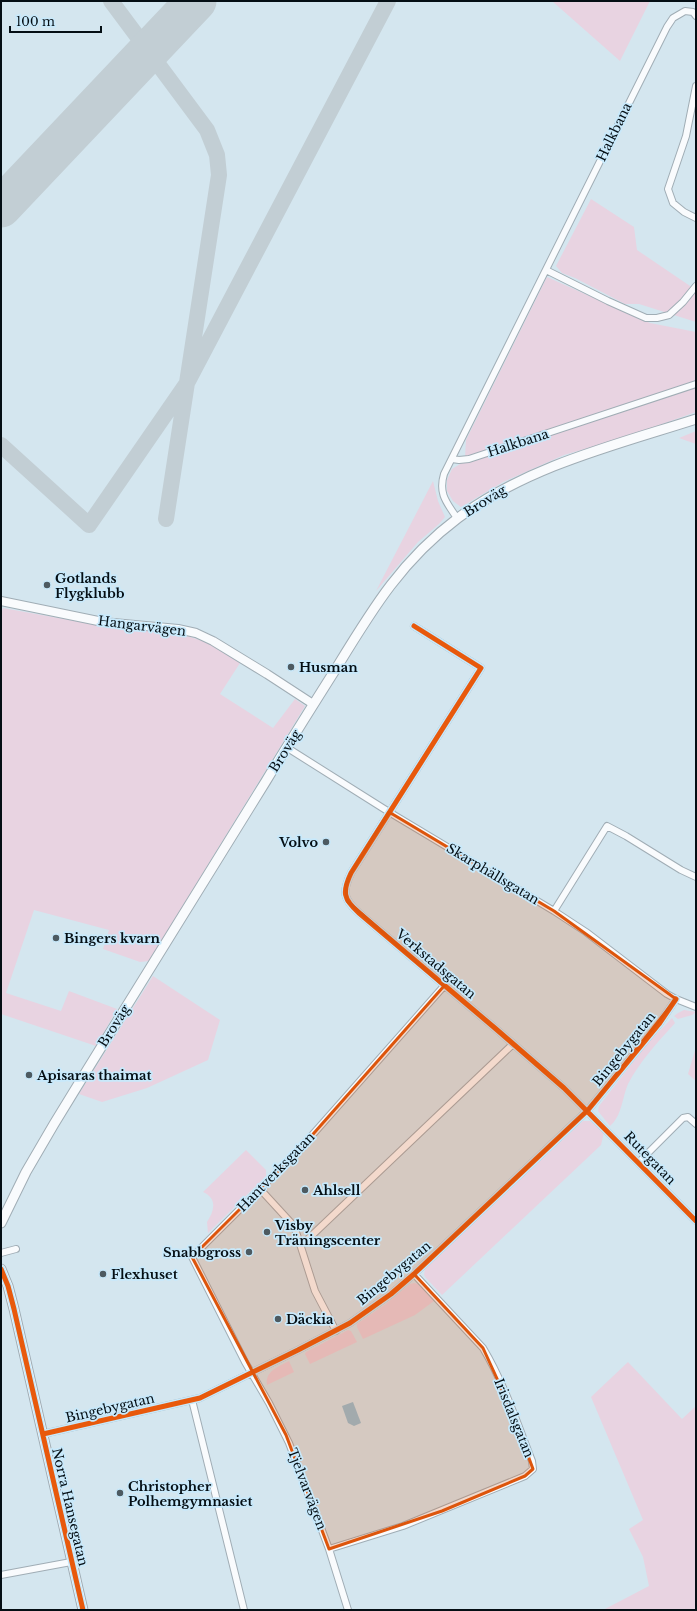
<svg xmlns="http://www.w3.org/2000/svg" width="697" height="1611" font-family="'Libre Baskerville',serif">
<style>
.green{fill:#e8d3e1}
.water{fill:#94c0d6}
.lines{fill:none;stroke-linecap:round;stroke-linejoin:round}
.taxiway{stroke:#c2ced4;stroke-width:16}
.runway{stroke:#c2ced4;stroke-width:41}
.minor-casing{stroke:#a0adb5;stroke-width:8}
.tertiary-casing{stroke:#a0adb5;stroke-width:10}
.secondary-casing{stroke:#a0adb5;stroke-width:11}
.minor{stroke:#f9fbfd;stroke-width:6}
.tertiary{stroke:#f9fbfd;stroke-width:8}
.secondary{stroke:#f9fbfd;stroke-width:9}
.cycleway-casing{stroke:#c8e9fb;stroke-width:8}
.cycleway{stroke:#e8590c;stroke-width:5}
.marked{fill:#dd550c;fill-opacity:0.2;stroke:#dd550c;stroke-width:3;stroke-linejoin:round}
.poi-dot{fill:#4d5a61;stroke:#c8e9fb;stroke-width:1.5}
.labels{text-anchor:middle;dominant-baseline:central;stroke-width:3.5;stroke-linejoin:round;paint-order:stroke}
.street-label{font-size:13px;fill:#040e14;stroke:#c8e9fb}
.poi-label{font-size:13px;font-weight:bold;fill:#040e14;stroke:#c8e9fb;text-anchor:start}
</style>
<rect width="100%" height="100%" fill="#d4e6ef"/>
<path class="green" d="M552 1H650L620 61Z
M591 199 634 227 637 250 696 290V322L639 304H625L575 278 562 273 556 266Z
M547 277 650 323 696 332V412L623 438 564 455 503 482 461 507 453 501 447 491V480L452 469 460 464 465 457 466 440Z
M696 431V444L679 438Z
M433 481 438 501 445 517 439 524 418 542 376 591Z
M3 608 108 627 178 633 206 642 240 663 220 694 273 728 295 699 305 706 149 961 140 962 103 949 109 930 34 910 6 993 61 1011 69 991 117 1009 96 1046 1 1014V614Z
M153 976 220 1020 208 1060 147 1088 102 1102 79 1094Z
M684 1010 696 1012 692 1015 678 1019 674 1016 678 1013Z
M672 1018 675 1023C658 1042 640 1061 628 1084 622 1098 622 1116 610 1126L598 1111 599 1106 648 1043Z
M696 1047V1081L688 1074Z
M583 1121H590L604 1132 601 1145 442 1295 426 1278 424 1275 425 1269Z
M246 1150 266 1170V1176L208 1233 207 1222C214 1211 218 1199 203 1192Z
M414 1283 418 1284 434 1301 415 1315 363 1339 357 1327V1324L387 1303 410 1284Z
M348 1330 351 1331 357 1342 310 1364 305 1354 306 1352Z
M289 1361 294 1372 267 1385C265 1371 278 1367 289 1361Z
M628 1362 682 1419 696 1406V1610H603L649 1586 643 1557 629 1529 643 1520 591 1397Z"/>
<path class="water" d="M353 1402 361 1423 354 1426 348 1423 342 1406Z"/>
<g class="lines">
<path class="taxiway" d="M111 1 207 130 217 155 219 175 166 519
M1 445 89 525 187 383 388 1"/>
<path class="runway" d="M1 207 196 1"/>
<defs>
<path id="minor" d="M696 86 686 136 668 189 673 203 684 212 696 218
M546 270 608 301 646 318H657L669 315 683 302 696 286
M452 459 459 460 469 459 696 384
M457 518C447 503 438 494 444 474L667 27 673 18 685 11 693 12 696 16
M414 626 481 668 351 873C342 892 343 899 359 913L496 1029 564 1088 696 1221
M286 747 389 812 554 911 586 932 667 994 676 999 696 1007
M554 911 607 826 626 836 681 870 696 877
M639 1162 683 1118 688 1117 696 1124
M260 1189 294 1226 300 1244 307 1240 513 1044
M300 1244 315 1291 336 1331
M1 1253 16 1249
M192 1400 244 1610
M43 1434 200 1398 298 1350 350 1323 391 1294 414 1274 588 1110 659 1024 676 999
M329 1549 403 1526 525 1476 533 1469 532 1461C517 1423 504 1383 483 1348L414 1274
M1 1575 71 1562
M348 1610 329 1549 289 1443 269 1403 245 1362 192 1257 299 1150 444 986"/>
<path id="tertiary" d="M1 601 103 622 178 629 196 633 213 641 267 674 313 704"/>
<path id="secondary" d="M1 1223 26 1172 54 1124C124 1009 196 895 266 781 289 743 313 705 337 667 373 608 402 560 458 518 528 466 615 445 696 419
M1 1269 8 1286 14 1309 83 1610"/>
</defs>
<use href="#minor" class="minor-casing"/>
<use href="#tertiary" class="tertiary-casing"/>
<use href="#secondary" class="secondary-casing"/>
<use href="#minor" class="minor"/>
<use href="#tertiary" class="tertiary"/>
<use href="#secondary" class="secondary"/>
<defs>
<path id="cycleway" d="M414 626 481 668 351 873C342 892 343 899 359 913L496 1029 564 1088 696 1221
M1 1269 8 1286 14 1309 83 1610
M43 1434 200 1398 298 1350 350 1323 391 1294 414 1274 588 1110 659 1024 676 999"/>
</defs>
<use href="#cycleway" class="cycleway-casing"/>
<use href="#cycleway" class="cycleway"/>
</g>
<path class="marked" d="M389 812 554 911 676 999 588 1110 414 1274 483 1348 510 1407 533 1469 525 1476 442 1511 329 1549 286 1435 192 1257 299 1150 444 986 347 901 346 885 351 873Z"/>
<g class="poi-dot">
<circle cx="47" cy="585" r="4"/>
<circle cx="291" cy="667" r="4"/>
<circle cx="326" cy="842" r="4"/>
<circle cx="56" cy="938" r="4"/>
<circle cx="29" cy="1075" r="4"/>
<circle cx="305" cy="1190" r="4"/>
<circle cx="267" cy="1232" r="4"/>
<circle cx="249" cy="1252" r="4"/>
<circle cx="103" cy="1274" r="4"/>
<circle cx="278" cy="1319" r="4"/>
<circle cx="120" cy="1493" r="4"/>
</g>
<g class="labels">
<g class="street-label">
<text transform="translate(614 132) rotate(-64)">Halkbana</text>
<text transform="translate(518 443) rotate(-18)">Halkbana</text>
<text transform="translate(485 501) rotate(-32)">Broväg</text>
<text transform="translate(142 626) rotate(7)">Hangarvägen</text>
<text transform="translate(285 751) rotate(-58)">Broväg</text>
<text transform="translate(493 874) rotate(31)">Skarphällsgatan</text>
<text transform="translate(436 964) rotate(40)">Verkstadsgatan</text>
<text transform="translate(114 1026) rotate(-58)">Broväg</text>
<text transform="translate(624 1049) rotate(-51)">Bingebygatan</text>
<text transform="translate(650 1158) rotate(46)">Rutegatan</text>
<text transform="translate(276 1172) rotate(-46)">Hantverksgatan</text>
<text transform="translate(394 1273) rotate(-40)">Bingebygatan</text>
<text transform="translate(110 1408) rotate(-13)">Bingebygatan</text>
<text transform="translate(514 1418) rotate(68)">Irisdalsgatan</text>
<text transform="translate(307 1489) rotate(69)">Tjelvarvägen</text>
<text transform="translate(70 1507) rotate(77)">Norra Hansegatan</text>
</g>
<g class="poi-label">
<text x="55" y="578">Gotlands<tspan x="55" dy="15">Flygklubb</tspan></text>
<text x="299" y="667">Husman</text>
<text x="318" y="842" text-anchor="end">Volvo</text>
<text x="64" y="938">Bingers kvarn</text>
<text x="37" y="1075">Apisaras thaimat</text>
<text x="313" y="1190">Ahlsell</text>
<text x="275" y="1225">Visby<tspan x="275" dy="15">Träningscenter</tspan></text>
<text x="241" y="1252" text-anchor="end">Snabbgross</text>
<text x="111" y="1274">Flexhuset</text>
<text x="286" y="1319">Däckia</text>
<text x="128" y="1486">Christopher<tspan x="128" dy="15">Polhemgymnasiet</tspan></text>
</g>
</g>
<rect width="697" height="1611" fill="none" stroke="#040e14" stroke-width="4"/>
<path d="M10 26v6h91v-6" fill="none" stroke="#040e14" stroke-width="2"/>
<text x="16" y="26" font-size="12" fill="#040e14" stroke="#c8e9fb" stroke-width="3" paint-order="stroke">100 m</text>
</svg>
